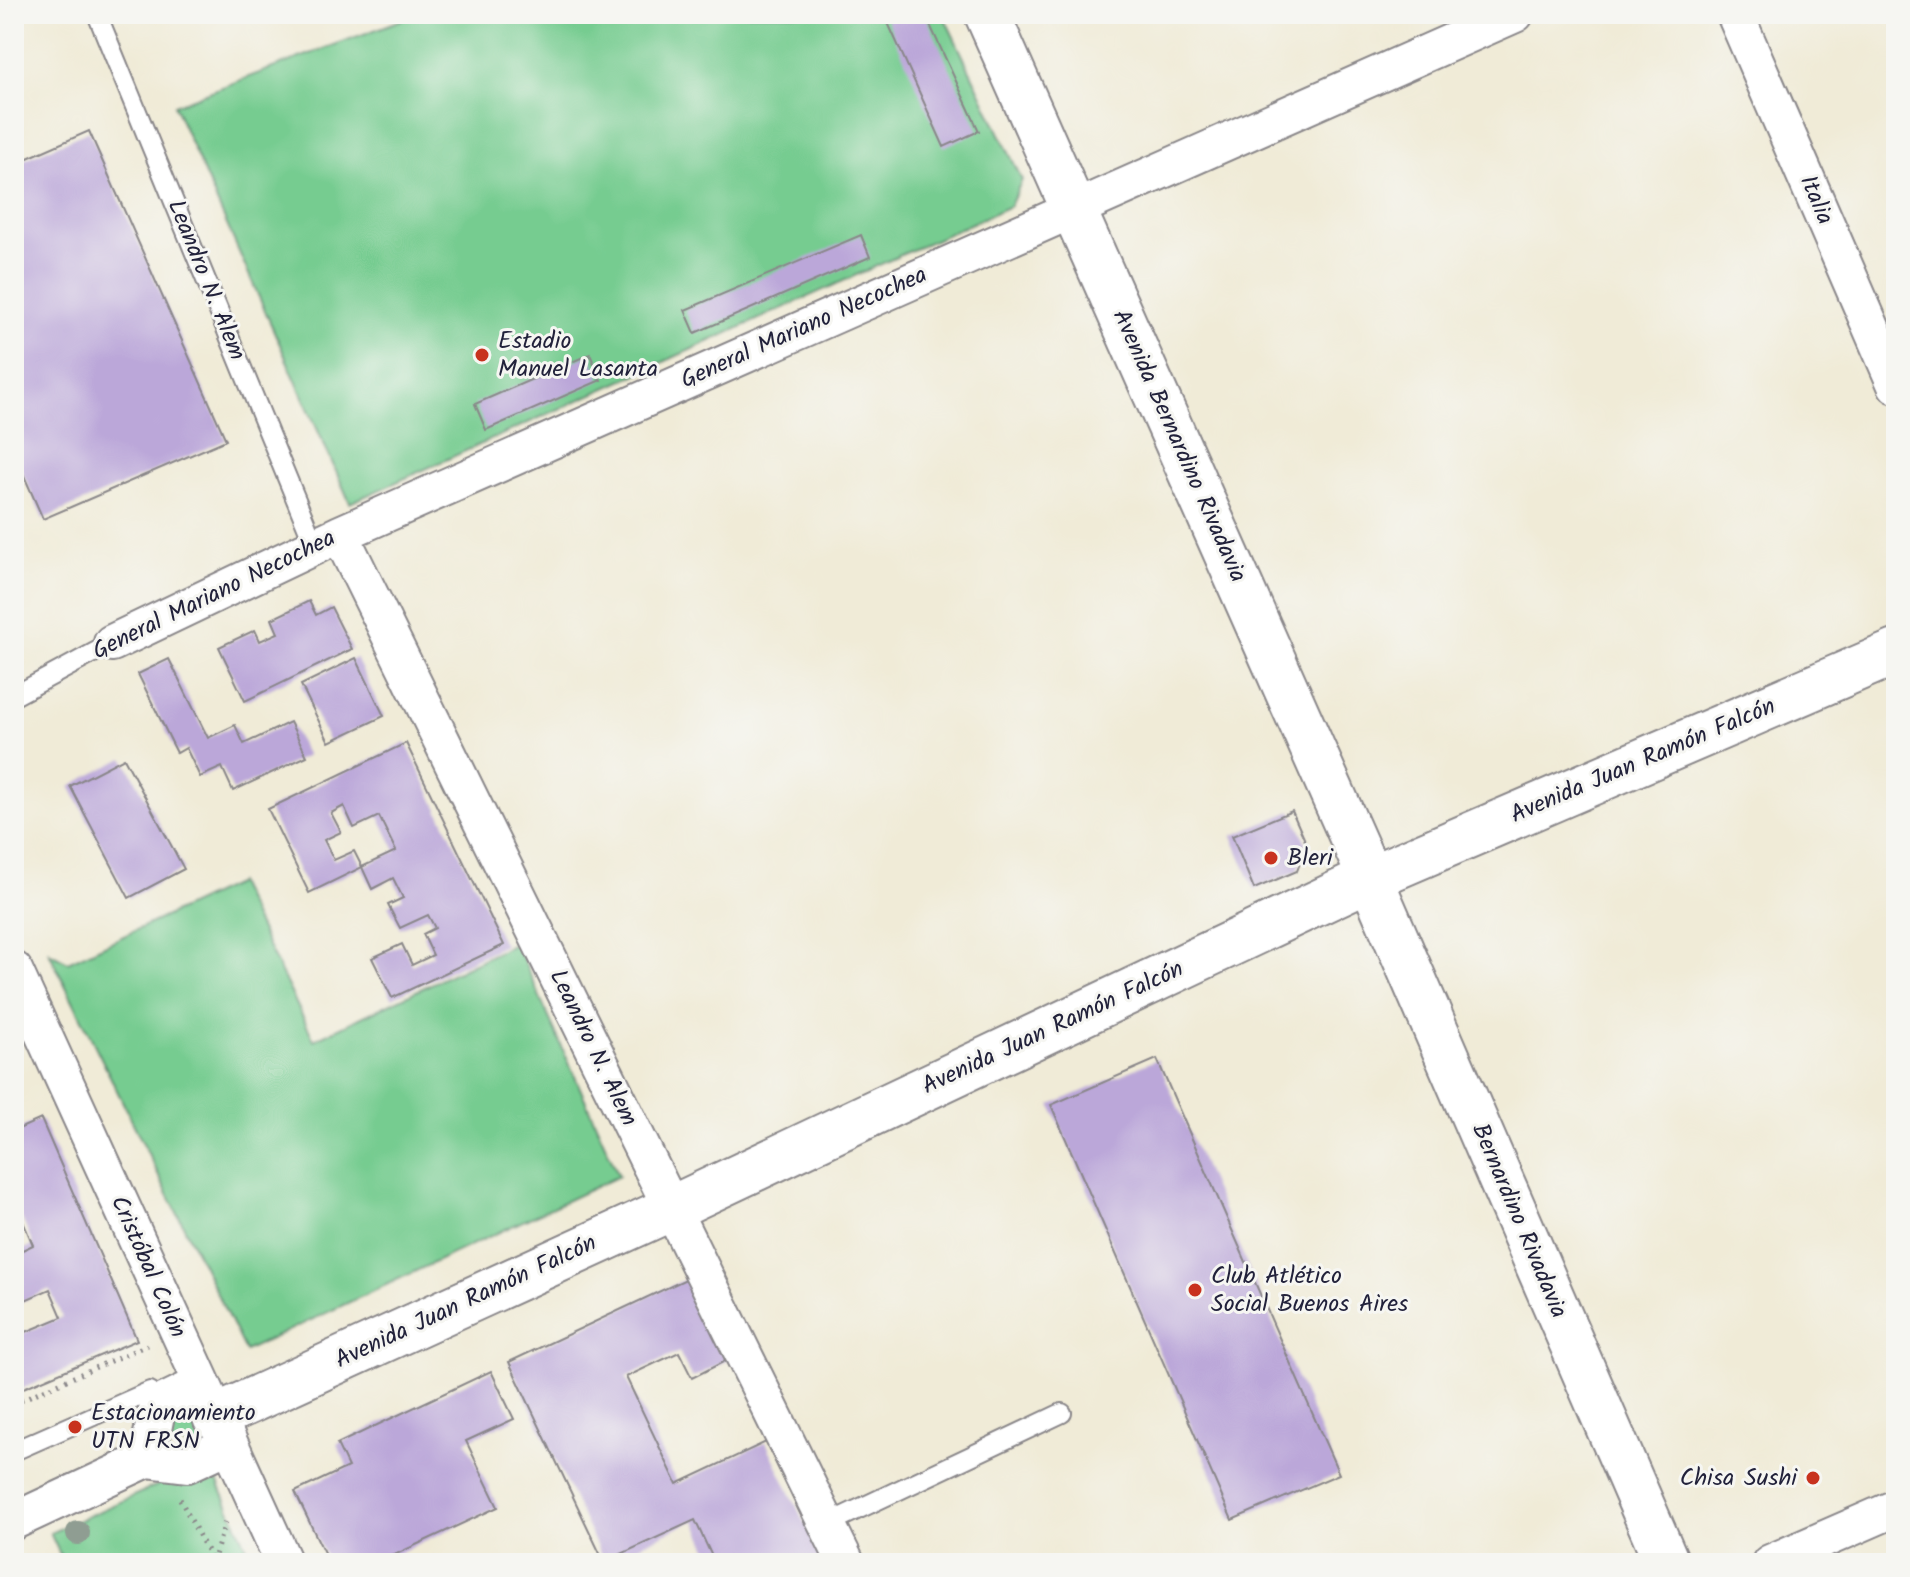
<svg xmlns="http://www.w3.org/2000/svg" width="1910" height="1577" font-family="Kalam,sans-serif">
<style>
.green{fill:#76cc90;stroke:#4c7766;stroke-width:2}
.building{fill:#bba7d9;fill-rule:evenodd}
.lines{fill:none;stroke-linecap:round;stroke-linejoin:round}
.lane-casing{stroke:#898689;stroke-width:22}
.street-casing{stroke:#898689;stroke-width:40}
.secondary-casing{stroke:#898689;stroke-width:48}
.path{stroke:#898689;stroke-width:5;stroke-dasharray:2 6;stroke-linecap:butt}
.lane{stroke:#fff;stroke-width:18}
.street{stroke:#fff;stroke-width:36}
.secondary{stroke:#fff;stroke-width:44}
.tree{fill:#8f9d92}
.poi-dot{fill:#c8321e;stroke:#f6f6f2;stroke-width:3}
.labels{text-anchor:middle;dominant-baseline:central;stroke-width:6;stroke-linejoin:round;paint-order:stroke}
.street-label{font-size:24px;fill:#22223b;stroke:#f6f6f2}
.poi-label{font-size:24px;fill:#22223b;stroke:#f6f6f2;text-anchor:start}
</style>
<rect width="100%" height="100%" fill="#f6f6f2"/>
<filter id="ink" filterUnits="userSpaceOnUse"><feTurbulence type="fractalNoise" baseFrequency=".0125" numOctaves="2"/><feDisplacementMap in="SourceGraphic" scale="16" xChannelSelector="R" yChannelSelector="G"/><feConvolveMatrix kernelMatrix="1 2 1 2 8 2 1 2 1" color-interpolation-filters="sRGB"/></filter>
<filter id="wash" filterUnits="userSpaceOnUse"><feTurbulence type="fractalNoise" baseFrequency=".006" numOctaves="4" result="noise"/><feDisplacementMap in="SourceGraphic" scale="32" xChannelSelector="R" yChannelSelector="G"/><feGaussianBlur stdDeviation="1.8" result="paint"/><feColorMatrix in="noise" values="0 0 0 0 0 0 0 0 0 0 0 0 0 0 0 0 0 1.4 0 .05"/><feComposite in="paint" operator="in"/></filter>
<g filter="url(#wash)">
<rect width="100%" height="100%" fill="#f0ebd7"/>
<path class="green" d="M417 14H943L1022 180 1010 206 350 503 174 105Z
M237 883 314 1040 516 943 619 1176 245 1351 49 952 68 962Z
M188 1406 207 1444 195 1451 181 1443 171 1448 166 1439 172 1414Z
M189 1471 216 1478 254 1563H64L50 1533Z"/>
<g id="blocks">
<path class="building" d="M884 14H925L979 131 944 147Z
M89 131 226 440 43 519 14 453V164Z
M861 235 870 257 695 333 685 310Z
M590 354 601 380 486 430 475 404Z
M309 601 316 615 331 607 352 649 245 701 219 647 255 630 260 641 278 633 272 619Z
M356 658 384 716 329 742 301 685Z
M169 659 208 738 235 725 244 744 290 722 307 756 233 791 222 767 200 777 186 748 177 753 138 674Z
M406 743 504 945 392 998 372 958 402 944 412 965 433 955 423 934 435 928 428 915 400 928 388 905 403 898 393 878 372 889 362 867 309 893 268 809ZM344 806 354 828 379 816 396 851 362 867 354 851 334 860 324 840 341 832 331 813Z
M124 758 184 869 129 898 70 786Z
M1292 811 1307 845 1297 871 1254 889 1232 836Z
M1157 1059 1339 1474 1232 1520 1051 1105Z
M41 1119 137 1340 14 1392V1337L62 1317 50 1289 14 1305V1254L33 1245 19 1212 14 1214V1131Z
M688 1278 727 1360 692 1378 679 1352 626 1377 677 1484 766 1442 805 1524 808 1522 828 1563H715L695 1520 604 1562 509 1362Z
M491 1371 514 1419 466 1441 498 1507 392 1556 395 1563H329L295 1492 348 1467 337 1444Z"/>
</g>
</g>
<g filter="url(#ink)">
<use href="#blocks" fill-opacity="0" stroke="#898689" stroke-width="2"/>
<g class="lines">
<defs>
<path id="lane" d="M97 14 315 546
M14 696 112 643
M14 1451 150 1391 158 1405
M827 1524 1062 1413"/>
<path id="street" d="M1735 14 1896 385
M340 534 846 1563
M112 643 340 534 1515 14
M14 970 284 1563
M147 1459 158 1405 201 1384
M147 1459 187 1464 228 1445
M14 1521 147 1459
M1770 1563 1896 1508"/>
<path id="secondary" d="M987 14 1370 878 1667 1563
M215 1417 672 1208 1370 878 1896 652"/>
</defs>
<use href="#lane" class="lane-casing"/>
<use href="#street" class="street-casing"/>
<use href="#secondary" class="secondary-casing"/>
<path class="path" d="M14 1403 147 1345
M180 1499 213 1562
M213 1562 225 1522
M1891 1563 1896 1561"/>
<use href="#lane" class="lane"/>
<use href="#street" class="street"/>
<use href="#secondary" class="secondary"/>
</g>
<circle class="tree" cx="78" cy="1533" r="12"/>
</g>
<g class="poi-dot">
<circle cx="482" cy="355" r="8"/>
<circle cx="1271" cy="858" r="8"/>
<circle cx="1195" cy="1290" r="8"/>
<circle cx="75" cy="1427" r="8"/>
<circle cx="1813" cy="1478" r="8"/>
</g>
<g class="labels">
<g class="street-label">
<text transform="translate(1816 200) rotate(67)">Italia</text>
<text transform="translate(206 280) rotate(68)">Leandro N. Alem</text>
<text transform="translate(804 328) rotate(-24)">General Mariano Necochea</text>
<text transform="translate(1179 446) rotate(66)">Avenida Bernardino Rivadavia</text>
<text transform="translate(214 595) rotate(-26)">General Mariano Necochea</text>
<text transform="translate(1643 761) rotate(-23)">Avenida Juan Ramón Falcón</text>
<text transform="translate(1053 1028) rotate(-25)">Avenida Juan Ramón Falcón</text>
<text transform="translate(593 1048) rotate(64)">Leandro N. Alem</text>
<text transform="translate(1519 1221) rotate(67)">Bernardino Rivadavia</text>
<text transform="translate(148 1267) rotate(66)">Cristóbal Colón</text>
<text transform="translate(466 1302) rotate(-25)">Avenida Juan Ramón Falcón</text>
</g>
<g class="poi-label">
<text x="498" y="341">Estadio<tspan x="498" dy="28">Manuel Lasanta</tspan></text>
<text x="1287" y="858">Bleri</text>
<text x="1211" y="1276">Club Atlético<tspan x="1211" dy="28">Social Buenos Aires</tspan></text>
<text x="91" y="1413">Estacionamiento<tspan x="91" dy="28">UTN FRSN</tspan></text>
<text x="1797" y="1478" text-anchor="end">Chisa Sushi</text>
</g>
</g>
<rect width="1910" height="1577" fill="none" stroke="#f6f6f2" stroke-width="48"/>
</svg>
